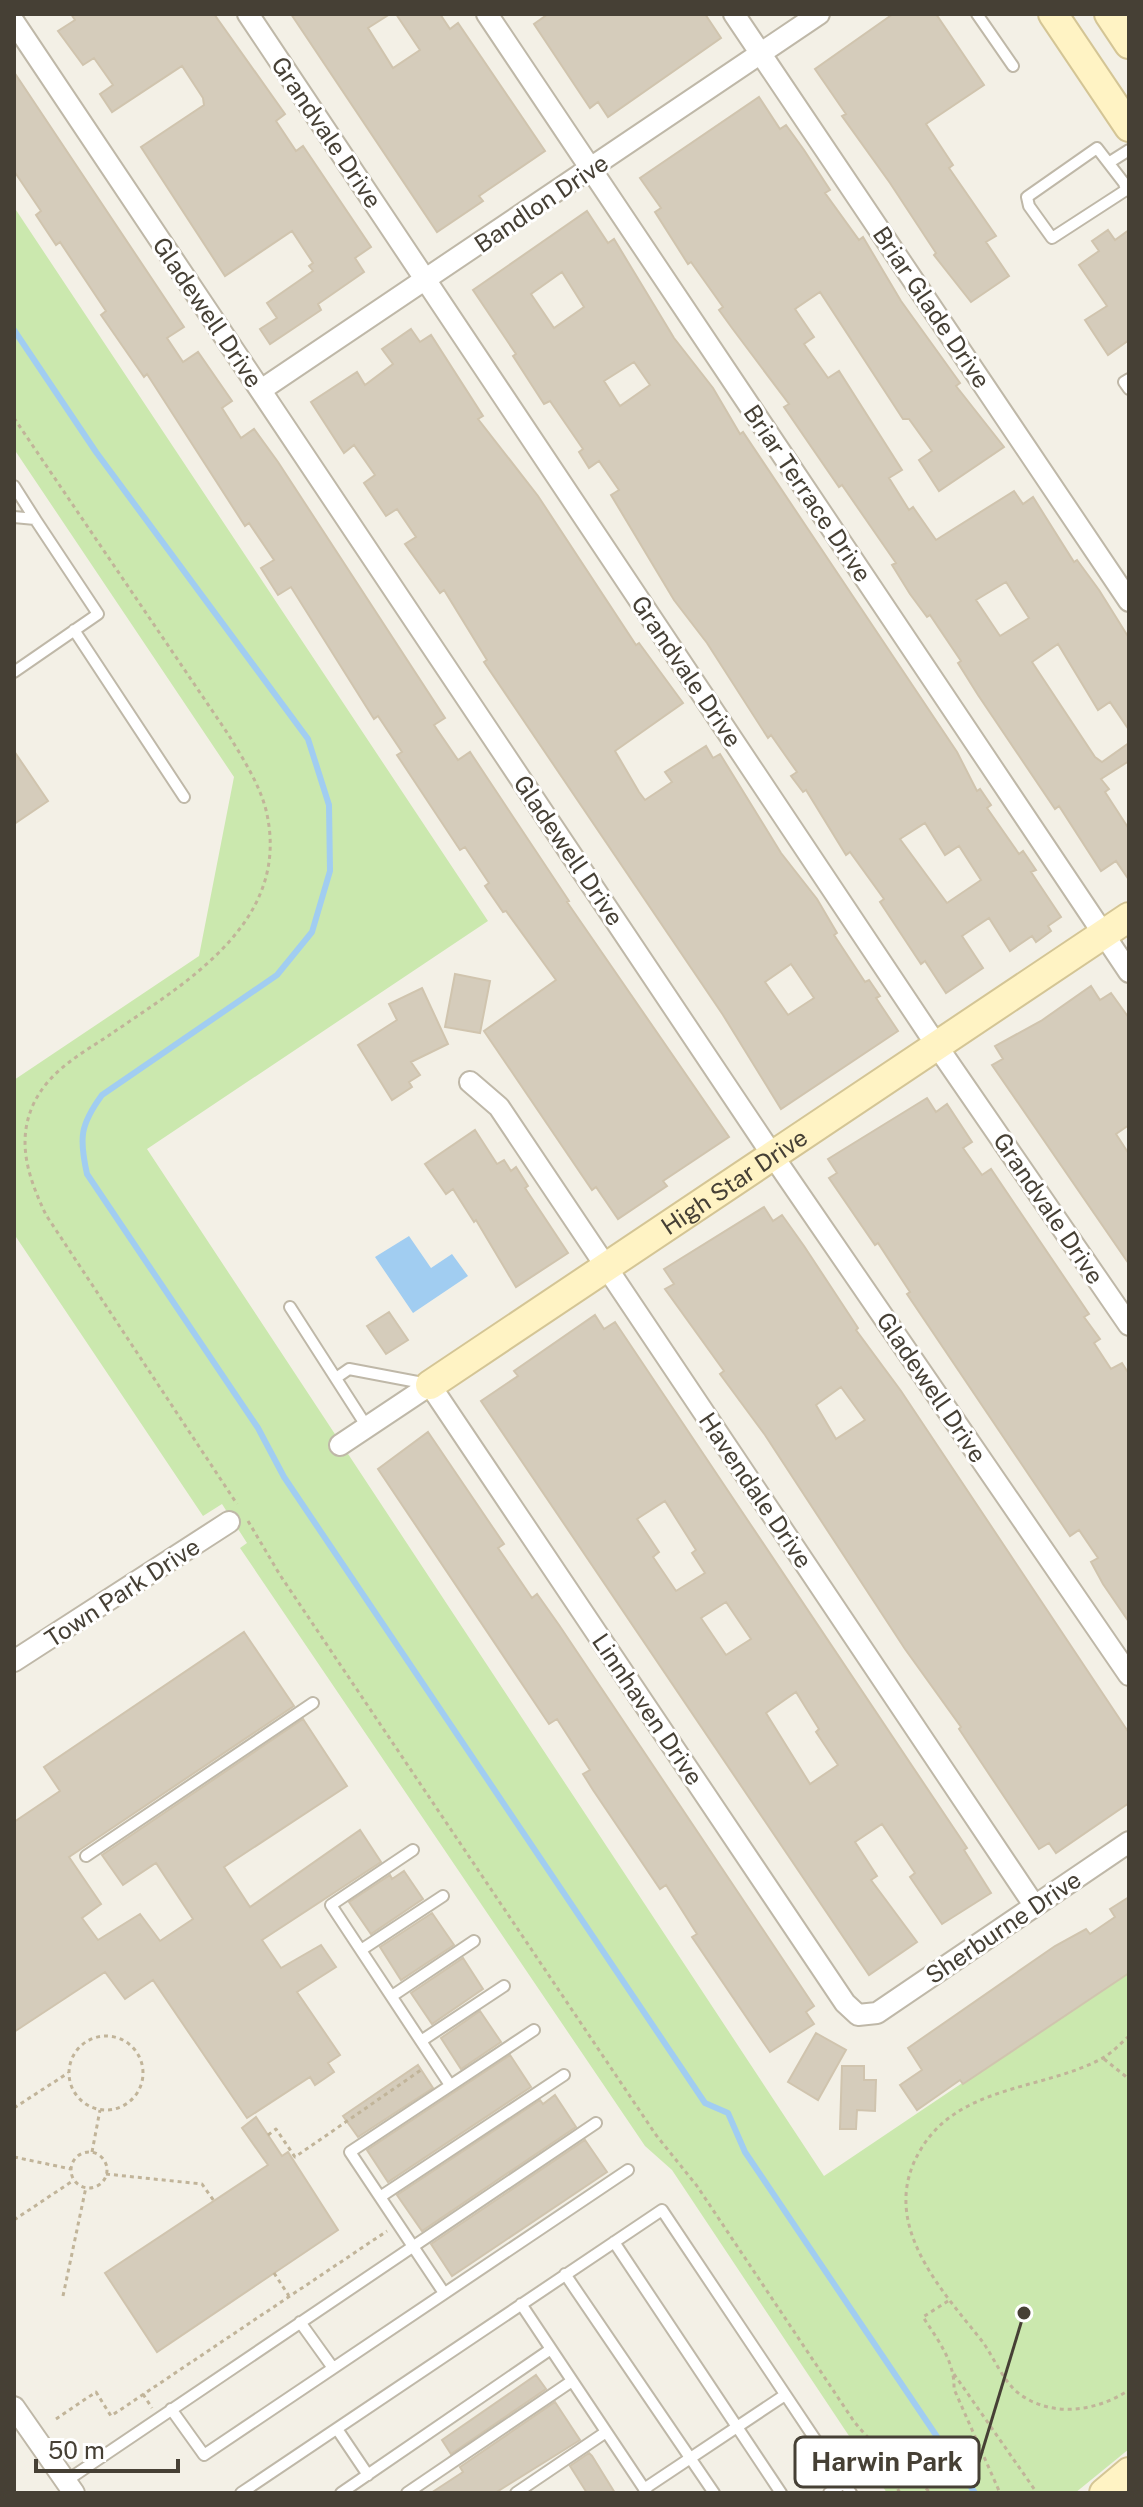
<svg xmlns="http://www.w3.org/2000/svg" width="1143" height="2507" font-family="'Public Sans',sans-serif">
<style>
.green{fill:#cbe8ae}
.water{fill:#a1cdf1}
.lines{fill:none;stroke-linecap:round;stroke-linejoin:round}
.stream{stroke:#a1cdf1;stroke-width:6}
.building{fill:#d5ccbb;stroke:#d0c4ae;stroke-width:2;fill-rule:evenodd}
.lane-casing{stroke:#bfb8a8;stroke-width:14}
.street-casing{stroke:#bfb8a8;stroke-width:24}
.secondary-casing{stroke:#d4c595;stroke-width:32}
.path{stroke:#c1b499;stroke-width:3;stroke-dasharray:4 4;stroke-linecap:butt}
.lane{stroke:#fff;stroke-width:10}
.street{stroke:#fff;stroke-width:20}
.secondary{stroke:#fff3c4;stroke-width:28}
.labels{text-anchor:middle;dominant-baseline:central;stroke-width:6;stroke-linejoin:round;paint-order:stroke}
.street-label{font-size:24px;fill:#464035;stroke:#fff}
.leader{fill:none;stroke:#464035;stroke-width:3}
.callout-dot{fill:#464035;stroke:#fff;stroke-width:3}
.callout{fill:#fff;stroke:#464035;stroke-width:3}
.callout-label{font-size:26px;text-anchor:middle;font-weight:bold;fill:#464035}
</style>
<rect width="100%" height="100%" fill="#f3f0e6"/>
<path class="green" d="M14 207 488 921 147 1149 824 2176 1129 1971V2449L1075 2493H887L672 2170 645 2146 240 1548 247 1543 222 1504 203 1516 14 1234V1080L199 956 234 777 14 449Z"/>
<path class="water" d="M409 1236 431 1268 452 1254 468 1276 413 1313 375 1257Z"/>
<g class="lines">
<path class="stream" d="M14 330 96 452 308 739 329 805 330 871 312 932 277 975 102 1095C80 1125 79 1138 87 1174L258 1428 284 1477 705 2103 728 2113 745 2152 975 2493"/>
</g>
<path class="building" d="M71 14H214L285 114 276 121 296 151 303 146 371 247 355 258 364 272 318 304 321 310 270 344 260 329 277 318 267 303 313 271 309 266 313 263 292 231 225 276 141 147 204 105 203 98 182 66 112 112 100 94 113 85 94 58 83 65 58 31 75 20Z
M291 14H390L368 28 393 68 420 50 396 14H440L450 29 458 23 545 151 479 196 483 201 437 232Z
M548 14H705L721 38 608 117 598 102 590 108 534 24Z
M893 14H936L984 85 926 124 953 165 949 168 996 236 986 242 1009 276 971 302 934 255 936 253 890 183 842 116 846 114 815 69Z
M14 72 184 327 167 338 183 362 198 352 232 401 222 408 241 438 254 429 278 462 445 718 434 725 458 760 470 752 569 901 567 902 729 1137 663 1181 667 1186 618 1219 596 1187 592 1190 484 1031 556 980 506 911 503 912 485 886 489 883 465 847 460 850 397 755 402 752 378 716 374 719 291 587 278 595 261 568 274 560 249 523 245 526 147 374 144 377 101 315 106 311 60 242 56 245 36 215 41 211 14 171Z
M759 97 780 129 786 125 804 150 830 190 825 193 859 240 863 237 901 301 960 383 956 386 1004 447 939 491 919 460 932 451 909 419H903L820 292 795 309 814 337 804 344 828 378 839 371 902 470 889 478 909 510 913 507 936 540 1014 491 1023 504 1033 497 1074 562 1077 560 1099 590 1129 638V730L1110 702 1098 710 1058 644 1032 662 1095 757 1102 762 1129 743V761L1101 779 1109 789 1105 792 1129 829V880L1116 861 1101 871 1059 806 1055 809 978 695 958 663 961 661 930 615 927 617 910 594 892 565 896 563 842 485 839 487 784 407 789 404 732 328 719 310 723 307 691 262 688 264 655 212 661 208 640 178ZM1006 582 1029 618 1000 636 976 600Z
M587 211 608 243 614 239 674 338 713 388 740 434 743 432 957 752 977 791 980 789 991 805 987 808 1019 854 1023 851 1036 870 1031 872 1061 917 1048 926 1051 931 1036 942 1032 936 1010 951 989 918 962 936 983 968 946 993 925 961 921 964 880 902 884 899 850 852 846 855 806 790 803 792 791 776 797 772 771 735 768 738 707 643 674 600 611 495 619 490 599 461 589 468 579 452 583 449 550 401 544 404 513 356 516 354 473 290ZM562 272 584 307 554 328 531 294ZM634 362 650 385 620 406 604 381ZM925 823 945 855 959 846 981 880 947 903 900 839Z
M1108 230 1115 240 1129 230V340L1108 355 1085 320 1107 306 1079 265 1099 251 1092 241Z
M411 329 420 342 431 335 483 416 478 419 538 496 636 645 639 643 683 703 615 751 639 792 645 800 672 782 665 772 706 746 713 758 720 754 781 853 817 899 837 933 834 935 865 982 869 980 880 996 876 998 898 1031 781 1109 723 1015 484 662 487 660 444 590 440 593 405 544 416 537 397 509 386 516 364 483 375 475 354 445 344 453 311 402 357 372 365 385 393 364 382 349ZM791 964 814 998 788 1015 765 982Z
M14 751 48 801 14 824Z
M455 974 490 981 480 1033 445 1027Z
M1091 986 1100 1000 1111 993 1129 1018V1125L1116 1134 1129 1154V1264L992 1065 1003 1059 995 1046 1041 1021Z
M422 988 448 1044 411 1062 420 1075 409 1082 412 1087 392 1100 358 1045 397 1020 389 1004Z
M927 1098 936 1112 947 1104 972 1142 963 1148 982 1175 991 1169 1089 1314 1084 1317 1100 1339 1094 1343 1111 1369 1122 1363 1129 1374V1622L1103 1584 1091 1562 1098 1558 1079 1530 1070 1536 907 1294 910 1292 878 1243 875 1245 829 1178 837 1173 828 1159Z
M475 1130 497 1164 504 1160 511 1171 516 1167 528 1186 525 1188 568 1253 516 1287 476 1220 474 1222 453 1189 446 1194 425 1164Z
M764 1207 773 1221 782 1215 804 1246 858 1328 856 1330 901 1391 1129 1733V1803L1056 1853 1049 1843 1039 1849 959 1729 961 1727 905 1649 765 1435 720 1374 724 1371 665 1289 674 1284 664 1269ZM841 1387 865 1420 836 1439 816 1405Z
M389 1312 408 1340 386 1354 367 1326Z
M595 1315 604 1329 615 1322 967 1848 964 1850 991 1893 942 1924 910 1877 915 1873 882 1824 855 1842 877 1876 871 1880 917 1942 869 1975 481 1401 518 1376 514 1371ZM665 1501 696 1550 692 1553 705 1573 676 1591 653 1557 659 1552 637 1519ZM726 1602 751 1639 726 1655 701 1618ZM796 1692 819 1729 816 1732 838 1765 810 1784 766 1713Z
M428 1432 504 1544 498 1548 532 1598 537 1594 559 1625 814 2006 806 2012 814 2024 770 2052 692 1937 697 1934 666 1885 660 1889 593 1790 583 1774 590 1770 557 1719 549 1724 378 1469Z
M244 1632 294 1706 69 1857 101 1904 82 1918 98 1940 140 1914 160 1941 193 1919 156 1863 123 1885 102 1855 303 1719 305 1722 347 1786 224 1867 250 1907 360 1830 381 1862 262 1940 281 1968 321 1945 336 1967 297 1992 340 2055 328 2063 334 2072 315 2085 310 2077 247 2118 153 1980 125 1999 105 1972 14 2032V1822L60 1791 44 1767Z
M404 1871 423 1899 371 1934 349 1902 390 1875 392 1879Z
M1129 1897V1973L963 2084 960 2080 917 2110 900 2085 922 2070 908 2048 1055 1946 1086 1929 1090 1934 1115 1917 1110 1909Z
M432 1913 454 1945 401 1980 380 1947Z
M463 1958 483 1989 432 2024 411 1993Z
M480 2011 501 2042 461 2069 441 2038Z
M816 2033 846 2050 818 2100 788 2082Z
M510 2055 531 2087 388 2182 367 2150Z
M418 2065 433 2088 358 2137 343 2116Z
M842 2066H864V2080H876L875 2111 857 2110 856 2129H840Z
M555 2095 576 2127 422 2231 397 2195 540 2100 543 2104Z
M256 2117 282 2156 288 2152 338 2230 157 2352 105 2273 268 2165 242 2128Z
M585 2140 607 2172 452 2276 431 2244Z
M536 2375 546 2389 451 2454 442 2440Z
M555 2402 580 2440 495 2493H431L463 2472 460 2467Z
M589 2453 592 2456 615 2493H587L570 2466Z"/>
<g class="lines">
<defs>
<path id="lane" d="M977 14 1013 66
M1097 148 1124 183 1126 190 1052 238 1029 206 1027 197Z
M1110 162 1129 150
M1129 379 1124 382 1129 389
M14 486 35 519
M14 517 35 519 98 614 14 672
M74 630 184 797
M290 1307 367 1427
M336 1378 349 1369 428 1384
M413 1850 331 1905 450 2085
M86 1856 313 1703
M361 1950 443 1896
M392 1996 474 1941
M421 2041 504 1986
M380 2197 564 2075
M614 2242 781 2493
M565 2274 714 2493
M444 2293 350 2152 534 2030
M521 2304 647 2493
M300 2322 333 2368
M171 2409 204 2455 628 2170
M337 2429 368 2475
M66 2481 596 2123
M644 2489 785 2395
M241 2493 662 2210 851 2493
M341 2493 551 2349
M407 2493 572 2381
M516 2493 606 2432
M829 2493 844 2483"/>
<path id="street" d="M248 14 937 1046 1129 1325
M487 14 1129 972
M734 14 1129 601
M14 22 773 1156 1129 1675
M261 390 819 14
M470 1082 499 1107 1034 1905
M340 1445 430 1385 845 2003 858 2015 877 2013 1129 1842
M14 1661 229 1522
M14 2407 74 2493"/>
<g id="secondary">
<path d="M1053 14 1129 127"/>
<path d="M1109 14 1129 44"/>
<path id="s1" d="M430 1385 1129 917"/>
<path d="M1104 2493 1129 2472"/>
</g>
</defs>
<use href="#lane" class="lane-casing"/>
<use href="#street" class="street-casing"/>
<use href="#secondary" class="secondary-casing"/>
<path class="path" d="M14 418 228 734C242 757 259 783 266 810 293 922 185 983 108 1036 79 1055 48 1072 33 1105 16 1143 29 1179 46 1215L237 1504
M248 1521 280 1575 656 2135 697 2186 853 2420C874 2448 905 2469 931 2493
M69 2073a37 37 0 1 1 74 0a37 37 0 1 1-74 0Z
M1129 2036C1120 2044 1111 2054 1101 2059 1043 2090 959 2085 921 2149 877 2221 939 2287 982 2341 994 2357 1004 2384 1021 2395 1054 2418 1097 2411 1129 2390
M1104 2059 1129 2079
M1129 2098V2079
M14 2108 68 2073
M268 2135 276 2129 295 2157 421 2070
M92 2152 100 2110
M71 2170a18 18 0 1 1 36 0a18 18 0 1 1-36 0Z
M14 2157 71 2169
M106 2174 202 2184 214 2201
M14 2220 74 2180
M274 2273 289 2296
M63 2296 86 2187
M948 2301 923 2317C937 2339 955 2361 954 2389L1000 2493
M954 2374 1037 2493
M143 2394 152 2408
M56 2419 96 2392 111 2416 387 2231
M869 2441 900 2493"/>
<use href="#lane" class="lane"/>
<use href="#street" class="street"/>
<use href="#secondary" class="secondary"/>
</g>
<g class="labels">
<g class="street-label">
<text transform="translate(327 132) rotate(56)">Grandvale Drive</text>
<text transform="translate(541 203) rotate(-34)">Bandlon Drive</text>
<text transform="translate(932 307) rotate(56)">Briar Glade Drive</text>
<text transform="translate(208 312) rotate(56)">Gladewell Drive</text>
<text transform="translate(808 493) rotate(56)">Briar Terrace Drive</text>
<text transform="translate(687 671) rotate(56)">Grandvale Drive</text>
<text transform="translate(569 850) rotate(56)">Gladewell Drive</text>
<text stroke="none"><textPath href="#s1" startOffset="366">High Star Drive</textPath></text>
<text transform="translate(1049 1208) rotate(56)">Grandvale Drive</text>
<text transform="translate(932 1387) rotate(56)">Gladewell Drive</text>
<text transform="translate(756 1490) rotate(56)">Havendale Drive</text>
<text transform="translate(122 1592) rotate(-33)">Town Park Drive</text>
<text transform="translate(648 1709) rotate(56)">Linnhaven Drive</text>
<text transform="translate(1003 1927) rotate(-34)">Sherburne Drive</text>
</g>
</g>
<path class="leader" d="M1024 2313L979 2462"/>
<circle class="callout-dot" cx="1024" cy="2313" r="8"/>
<rect class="callout" x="795" y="2437" width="184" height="50" rx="8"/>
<g class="callout-label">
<text x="887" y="2471">Harwin Park</text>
</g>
<rect width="1143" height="2507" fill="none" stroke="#464035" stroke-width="32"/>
<path d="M36 2459v12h142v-12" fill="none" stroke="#464035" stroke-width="4"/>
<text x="48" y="2459" font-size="24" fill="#464035" stroke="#ffffff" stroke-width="6" paint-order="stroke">50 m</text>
</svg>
